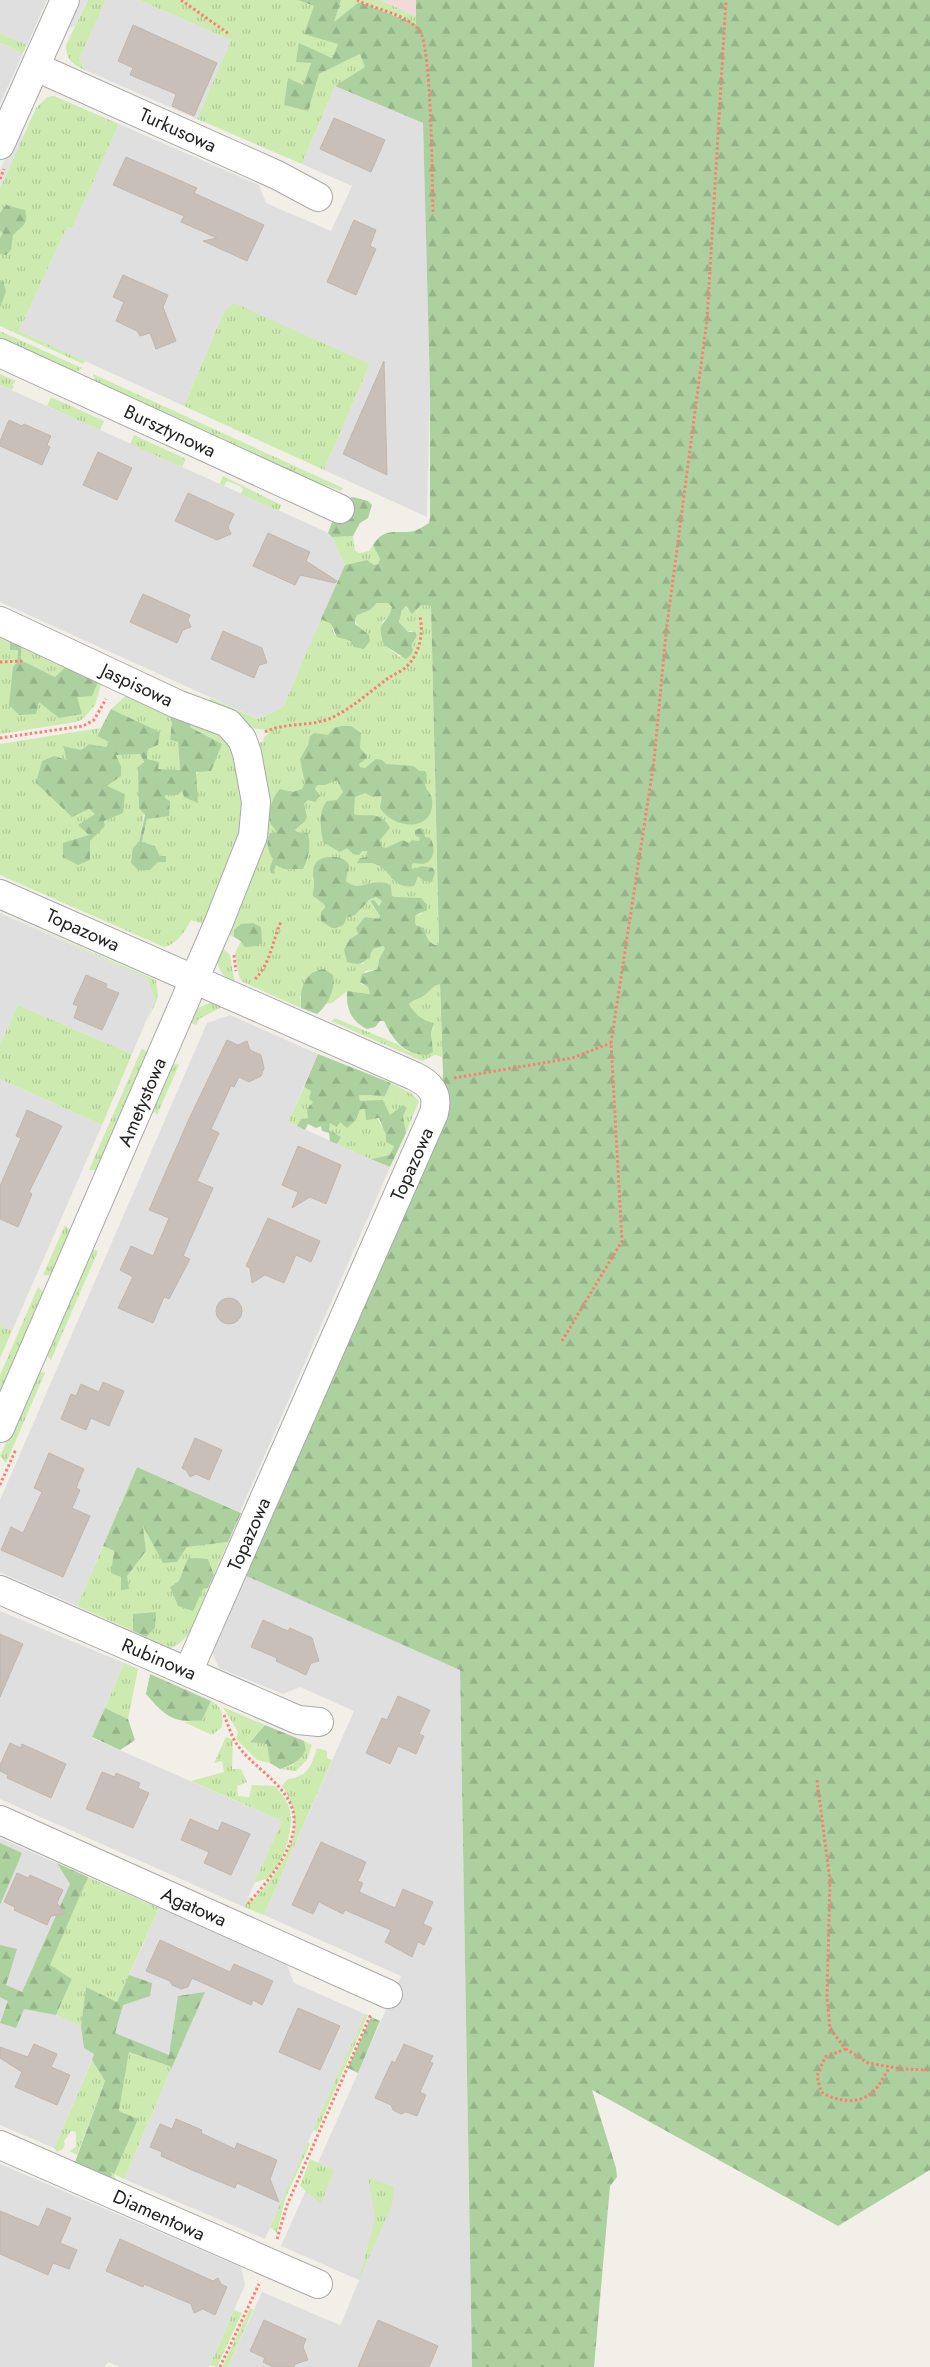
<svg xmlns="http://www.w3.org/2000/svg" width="930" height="2367" font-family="Jost,sans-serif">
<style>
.residential{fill:#e0dfdf}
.commercial{fill:#f2dad9}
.grass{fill:url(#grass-tufts)}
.forest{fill:url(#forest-firs)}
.parking{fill:#e2e2e2}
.building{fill:#c7bfb8;stroke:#c4b6ab}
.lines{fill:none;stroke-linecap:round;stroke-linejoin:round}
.minor-casing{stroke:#a9a9a9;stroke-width:30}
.path{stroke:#fa8072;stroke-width:3;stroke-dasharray:2.5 2.5;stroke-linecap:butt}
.minor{stroke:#fff;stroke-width:28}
.labels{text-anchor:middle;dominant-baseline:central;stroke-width:4.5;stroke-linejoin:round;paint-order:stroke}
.street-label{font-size:19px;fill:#222;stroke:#fff}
</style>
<defs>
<pattern id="grass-tufts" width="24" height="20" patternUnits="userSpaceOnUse" patternTransform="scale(1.25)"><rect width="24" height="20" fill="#cdebb0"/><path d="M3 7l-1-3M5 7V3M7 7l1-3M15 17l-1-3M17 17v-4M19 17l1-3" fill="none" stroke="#b0c997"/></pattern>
<pattern id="forest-firs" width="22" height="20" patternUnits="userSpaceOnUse" patternTransform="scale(1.25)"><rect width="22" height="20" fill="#add19e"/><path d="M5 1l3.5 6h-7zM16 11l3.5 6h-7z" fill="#95b388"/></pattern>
</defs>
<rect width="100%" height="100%" fill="#f2efe9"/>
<path class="residential" d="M0 0H47L27 45 0 33Z
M106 0H139L231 40 197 119 85 70 79 59Z
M0 43 23 53 0 104Z
M335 86 423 123 430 391 427 517 324 470 370 364 224 311 184 406 19 331 67 227 72 229 119 124 259 185 266 203 331 231 352 186 302 164Z
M0 385 331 534 345 565 283 707 258 719 0 602Z
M0 913 147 978 155 1000 132 1054 18 1005 0 1044Z
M230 1015 318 1054 288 1122 390 1167 240 1512 137 1467 77 1606 0 1572V1500L207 1023Z
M0 1079 102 1125 12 1331 0 1326Z
M244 1574 460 1670 472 2367H228L262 2292 340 2325 342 2322 359 2280 281 2246 401 1976 264 1915 354 1711 300 1687 283 1694 219 1668 211 1649Z
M0 1611 124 1663 92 1738 282 1821 244 1907 0 1799Z
M0 1838 88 1877 32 2005 103 2035 159 1908 287 1965 294 1983 365 2014 265 2239 124 2179 172 2067 102 2036 54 2148 0 2125Z
M0 2164 241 2267 245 2285 209 2367H120L108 2362 105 2367H0Z"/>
<path class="commercial" d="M380 0H418V17Z"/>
<path class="grass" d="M88 0H106L79 59 85 70C73 65 66 60 66 45Z
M139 0H298L314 6 338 44 332 58 299 44 311 63 303 85 289 79 284 105 319 74 360 54 366 67 335 86 302 164 197 119 231 40Z
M341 0H380L418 17 416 24 359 2 333 23Z
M0 33 27 45 23 53 0 43Z
M54 96 119 124 72 229 67 227 19 331 85 361 83 364 0 326V188L36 108 47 97Z
M234 303 370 364 324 470 184 406 224 311Z
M0 331 82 368 75 373 0 341Z
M0 374 16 381 12 385 14 386 12 390 0 385Z
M93 374 343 488 341 491 270 465 95 382Z
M51 397 104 421 100 430 47 406Z
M134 435 186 459 182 467 130 444Z
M223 476 281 505 279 511 241 494 243 489 240 486 227 481 224 486 220 484Z
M353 536 355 551 360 553 369 551 373 545 380 559 378 564 374 565 367 560 345 565 332 537Z
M382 601 388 603 392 607 390 615 382 622 388 648 400 657 412 642V631L408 632 399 622 402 610 405 606 408 610 421 605 431 606 439 944 435 945C427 941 426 936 424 928L416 925 413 919 416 915 422 914 421 898H395L392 896 391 885C369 876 362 895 346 881L349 865 312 878 315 885 313 896 324 903 325 908 346 918C355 911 366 901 376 897L382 901 379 906 374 900 370 902 380 916 379 919 358 934 347 962 363 964 373 949 383 946 385 948 378 969 365 971 361 984 368 986 370 994 347 991 332 1003 326 1004 332 993 300 996 301 1008 243 982 239 977 235 953 241 941 234 930V937L226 934 256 743 263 742 264 737 269 733 266 730 246 727 208 703 210 698 258 719 283 707 321 619 331 624 334 634 351 641 354 647 359 628 355 620 357 614 370 610 377 603Z
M0 637 18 650 17 662 39 702 82 714 76 697 90 671 103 678 95 705 83 719 76 722 0 734Z
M22 639 71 662 55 677 21 660Z
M132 690 173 711 170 740 178 742 180 771 158 769 147 759 148 749 160 732 111 709Z
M193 719 233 742 247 822 206 925 191 920C185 932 177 944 164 947L0 875V744L100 728 97 736 109 742 106 747 89 744 81 750 63 747 89 809 95 814 89 835 90 860V840L105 826 104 821 106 786 121 766 116 755 140 753C151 776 144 818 139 842L158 861 166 856H160L155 846 142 843 147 819 165 798V795H178L222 744 190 727Z
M0 912 156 980 158 997 147 1022 155 1000 147 978Z
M221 947 230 955 235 984C220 975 213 965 221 947Z
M440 983 442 1057 435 1055 422 1061 331 1021 335 1018 397 1044 408 1052H433L431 1032 434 1027 417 1016 409 1004C413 1000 416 1000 420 998 428 995 431 986 440 983Z
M212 1002 226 1005 199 1019 196 1025 189 1022 198 1008Z
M18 1005 132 1054 102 1125 0 1079V1044Z
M142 1048 150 1055 100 1170H89Z
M177 1064 179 1065 157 1115 151 1108 170 1065Z
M391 1083 411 1093 419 1101 406 1133 403 1116 407 1109 390 1116 360 1101 359 1095 385 1096Z
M304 1087 311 1091 313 1101 309 1118 301 1120 297 1126 288 1122Z
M365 1109C383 1120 382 1130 394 1146L391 1155 371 1159 337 1144 340 1137 329 1130 330 1122 356 1120 360 1110Z
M65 1225 73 1232 54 1276 43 1275Z
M95 1250 98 1251 51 1360 45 1353 89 1251Z
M38 1287 46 1295 0 1400V1375Z
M0 1326 12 1331 0 1358Z
M43 1372 45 1373 6 1463 0 1456 36 1374Z
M143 1524 177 1562 187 1547 228 1542 214 1575 208 1559 203 1589 208 1588C199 1607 193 1642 170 1648L146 1637 155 1628 133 1614V1631L77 1606 103 1546 114 1551 112 1573 126 1576 146 1551Z
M124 1663 138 1669 128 1719 105 1708Z
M211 1701C223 1707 223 1715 222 1727L212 1735 184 1722 202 1720Z
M223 1707 265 1725 250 1741 268 1744 270 1763 257 1760 236 1739 238 1732Z
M226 1737 233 1740 232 1769H241L247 1782 237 1786 238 1796 249 1797 252 1785 275 1786C281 1793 287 1799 289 1808 295 1828 284 1863 269 1877 265 1880 259 1881 254 1883L282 1821 191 1781 224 1772 222 1761 214 1763Z
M304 1741 312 1745 307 1760 296 1771 280 1769 293 1765 306 1750Z
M317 1748 327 1751V1758L332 1760 264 1915 244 1907 249 1897 255 1899C283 1865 312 1829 282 1786L288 1779C308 1777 311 1766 317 1748Z
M88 1877 159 1908 117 2002 86 1987 81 2026 56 2015 72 1979 49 1965Z
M365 2014 368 2015 317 2131 313 2130Z
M129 2052 172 2067 124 2179 114 2174 117 2182H109V2170L137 2119 119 2111Z
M92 2060 105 2081 77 2155 69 2151 76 2147V2132L71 2131 64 2141 65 2144 63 2149 57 2152 54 2148Z
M308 2142 310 2144 285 2199 277 2233 270 2227Z
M310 2159 334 2170 321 2204 300 2186Z
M368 2177 394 2187 392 2205 359 2280 375 2218Z
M250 2308 253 2310 228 2367H222Z
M234 2310 242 2313 217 2367 210 2365Z"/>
<path class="forest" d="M298 0H341L334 22 359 2 416 24V0H930V2170L838 2226 592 2090 616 2168 617 2177 610 2186 594 2367H472L460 1670 242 1574 442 1084 443 1074 440 984C431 986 428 995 420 998 416 1000 413 1000 409 1004 416 1015 421 1020 434 1023L431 1033 433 1052 427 1055C404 1055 393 1040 384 1021H380L375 1027 367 1029C351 1021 346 1009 347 991L370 994 368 987 360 982 362 974 378 969 379 960 385 948 383 946 373 949C367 962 362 967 347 962L344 949 350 939 358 934 356 928 365 917 379 919 380 916 370 901 374 900 379 906 382 901 376 897 369 900 355 915 346 918C345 926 339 928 332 928L321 921V912L325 908 324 904 313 896C312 891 315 888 314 884 312 869 312 857 332 857 340 857 345 859 349 865L346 881C361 894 370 876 391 885L392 896 395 897 421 898 427 905V910L416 915 414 919 416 925 424 928C426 936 427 941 435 945L439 944 431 606 421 605 412 614 406 606 402 610 399 622 408 632H415L417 636 411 645 413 650 411 655 406 659 384 645C375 619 387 627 392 607L388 603H377L370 610 357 615 355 620V624L369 635 370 641 364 649 354 647 351 641 337 637 331 624 321 619 345 565 367 560 374 565 378 564 380 559 373 545C385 525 399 535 414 531 420 529 424 526 429 523L430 518V391L423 123 335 86 365 67 360 54 319 74 308 111 284 105 288 78 303 85 311 63 296 62 299 43 332 58 338 44 304 34 314 6Z
M6 205 25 210C29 225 23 225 13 235L11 250 6 255 0 254V238L3 233 0 231V213Z
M0 280 3 281 6 291 0 308Z
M353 497 368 501 372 505 368 518 360 523 353 536 332 537 328 533C333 521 339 500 353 497Z
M0 628 22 639 21 660 55 677 71 662 90 671 98 682 92 696 77 697 82 714 59 718 39 702 36 714 19 715 9 705 13 667 17 662 18 650H10V643L0 637Z
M111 709 160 732 158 745 148 749 147 759 159 762 158 769 180 770 178 742 170 740 173 711 193 719 190 727 222 744 211 771 196 772 198 803 184 797 182 791 178 795H165V798L170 801 169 816 147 819 142 842 155 846 160 856H166V862H158L150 870H138L131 863 133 848 139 842 145 815 139 808 138 767 144 762 140 754 116 755 121 766V776L107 786 125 794 123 813 104 821 105 826 90 841V860L78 865 63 857V843L89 835 78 825 95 814 89 809 72 817 36 783 42 761 54 756 67 760 63 746 81 750 89 744 106 747 109 742 97 736Z
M341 726H351L361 733 360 748 367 756 366 759 359 764 360 767 365 768 376 759 382 760 386 764 413 766 420 771H425L427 775 425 785C427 791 431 793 432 799 436 832 395 831 380 808L382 796 373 797 365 793 355 797 354 814C365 818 381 809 390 828L380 840 382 847 386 848 403 840 409 843 412 840 419 841 420 838 415 835V830L421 828 424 830 425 837 430 838C436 845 435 863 422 864 419 864 416 863 413 863L411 867 413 869 422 866 433 868 435 873 432 882 424 881 418 876 414 886C394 889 392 874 380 866 371 861 365 864 357 863L360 858 367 857V851H362L359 855 353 854 347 848 340 852 324 843C320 832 318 811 327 801L337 800 343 792 337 780 325 785H317L315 789 320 796 315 802 308 800 304 804 307 817 305 821 295 830 297 832 308 833C311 846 309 857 303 869H284L276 865 274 870 275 874 271 873 270 867 273 859C268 852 265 842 270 833L277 832C275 828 271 826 270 822 267 811 273 797 280 789L293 792 302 789 305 783 300 759 308 745 310 736 314 733 328 735 334 728Z
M253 923 261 927 262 942 258 946 245 947 241 941 234 937V930L241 924Z
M324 969 333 975C336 989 328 1005 317 1014L301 1008C300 989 303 972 324 969Z
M318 1054 391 1083 385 1096 359 1095 360 1101 383 1100 390 1115 403 1105 407 1108 403 1116 406 1133 390 1167 371 1159 390 1155 394 1146 386 1142V1135L379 1118 366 1120 365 1109 360 1110 356 1120 347 1128 340 1122 337 1127 330 1123 329 1130 341 1137 337 1144 330 1141 329 1133 322 1131 321 1126 316 1128 308 1124 305 1130 297 1126 301 1119 308 1118 307 1109 313 1102 309 1099 311 1091 304 1087Z
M137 1467 241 1513 228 1542 187 1547 177 1562 163 1563 143 1526 146 1551 127 1576 129 1589 121 1590V1577L111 1573 114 1551 103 1546Z
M188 1558 208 1559 214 1575 208 1588 203 1589 193 1611 178 1606 170 1587 179 1581Z
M156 1612 155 1628 146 1637 133 1631V1614Z
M150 1674 211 1701 202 1720C173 1724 164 1715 146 1694Z
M105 1708 128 1719 135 1740 120 1750 92 1737Z
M265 1725 304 1741 306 1750C299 1762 292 1765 280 1769L270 1763 267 1744 250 1742Z
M0 1843 22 1853 0 1905Z
M57 1863 88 1877 50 1965 72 1979 56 2015 24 2009 16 2028 0 2023 8 2001 0 1997V1945L17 1949 6 1985 22 1992 70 1884Z
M129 1975 152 1983 150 1996 123 2005 115 2033 169 2055 178 1996 205 1992 172 2067 129 2052 119 2111 138 2119 114 2174 110 2172 112 2175 109 2182 75 2162 105 2081 92 2060 94 2054 84 2048 81 2026 86 1987 117 2002Z
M371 2017 380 2021 358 2073 348 2068Z"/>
<path class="parking" d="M76 0H88L75 26 63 30Z
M19 128 23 137 0 188V170Z"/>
<path class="building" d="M133 25 217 63 194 116 172 106 176 94 130 75 133 68 118 61Z
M334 118 385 140 371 172 320 149Z
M126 157 197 188 194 193 264 225 247 261 203 241 217 238 181 222 184 216 113 185Z
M354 220 376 230 370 246 376 249 356 295 327 282Z
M123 275 168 295 163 307 176 341 156 349 150 333 140 336 137 331 116 321 124 302 113 297Z
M384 361 387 475 343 454Z
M9 420 22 426 24 424 51 436 47 445 50 447 42 465 0 446V441Z
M98 452 132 468 117 500 83 485Z
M188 493 234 514 228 527 231 534 217 540 175 521Z
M268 533 310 552 306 561 337 581 335 583 300 575 295 585 253 566Z
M143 594 190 615 188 620 191 627 183 630 177 643 130 622Z
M223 631 262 648 267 663 259 665 254 678 211 659Z
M86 975 107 984 106 988 119 993 102 1030 74 1018 78 1006 73 1004Z
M227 1040 238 1045 247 1041 250 1050 261 1055 264 1068 261 1076 249 1082 239 1077 234 1087 231 1086 211 1129 219 1133 197 1181 213 1188 183 1256 190 1259 169 1299 164 1297 153 1323 118 1308 133 1277 120 1270 131 1246 153 1256 169 1218 149 1210 189 1119Z
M27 1110 62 1126 29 1192 32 1194 18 1227 0 1219V1186L21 1138 16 1136Z
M298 1146 341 1165 326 1204 310 1197 292 1208 298 1192 282 1185Z
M268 1218 320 1241 311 1262 296 1255 284 1283 265 1275 252 1283 250 1268 246 1266Z
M216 1311a13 13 0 1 1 26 0a13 13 0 1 1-26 0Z
M103 1382 124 1391 109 1426 91 1418 86 1430 61 1419 71 1394 76 1396 81 1384 99 1392Z
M195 1438 222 1450 209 1480 196 1474 190 1477 187 1471 182 1468Z
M49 1453 84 1469 76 1488 80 1490 72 1508 90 1516 63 1577 1 1550 11 1527 23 1533 42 1492 34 1488Z
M263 1620 288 1631 290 1628 312 1638 319 1661 311 1663 306 1675 276 1661 277 1658 251 1647Z
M0 1634 23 1644 0 1697Z
M398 1696 430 1710 419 1734 424 1736 416 1754 398 1746 390 1764 366 1753 382 1718 387 1720Z
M10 1743 21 1748 22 1744 66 1764 51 1798 7 1778 8 1775 0 1771V1765Z
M102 1772 115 1777 116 1773 140 1783 138 1788 149 1793 133 1828 86 1809Z
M190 1819 218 1831 222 1822 250 1834 231 1875 204 1863 209 1852 181 1840Z
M321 1842 366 1862 358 1881 363 1883 359 1892 395 1908 403 1889 433 1902 423 1924 432 1928 424 1945 418 1942 412 1957 385 1942 391 1930 345 1910 343 1914 319 1902 313 1914 292 1905Z
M17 1873 28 1878 30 1875 63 1890 57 1903 65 1914 51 1916 47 1925 14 1910 15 1907 4 1902Z
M160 1940 230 1972 234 1964 273 1981 262 2005 253 2000 251 2005 192 1978 188 1987 181 1989 172 1985 170 1981 146 1971Z
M298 2008 340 2026 320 2070 279 2052Z
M34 2044 57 2054 51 2067 70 2075 57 2105 15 2087 22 2072 0 2058V2047L28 2057Z
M404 2044 433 2056 430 2062 433 2063 420 2092 426 2095 417 2116 406 2112 401 2114 393 2110 391 2105 375 2098 392 2061 395 2063Z
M176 2119 202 2130 201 2133 235 2149 237 2143 277 2160 270 2179 279 2202 237 2183 235 2188 192 2170 161 2156 162 2152 150 2147 160 2124 172 2129Z
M47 2208 71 2218 60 2243 77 2250 69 2269 53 2263 48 2275 0 2254V2211L39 2227Z
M120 2239 213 2281 218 2278 221 2284 227 2287 215 2315 203 2309 194 2313 191 2304 144 2284 143 2287 106 2271Z
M264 2320 306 2339 303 2347 308 2360 295 2364 294 2367H273L263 2362 265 2358 250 2351Z
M378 2320 438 2346 429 2367H358Z"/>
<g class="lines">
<defs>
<path id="minor" d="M36 67 277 175 318 197
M0 145 65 0
M0 353 340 509
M0 621 177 704 228 723 242 739 247 753 256 802 253 836 219 922 0 1428
M0 894 414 1076C431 1084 439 1094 434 1113L188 1672
M0 1590 298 1720 319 1722
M0 1820 388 1994
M0 2145 318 2284"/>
</defs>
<use href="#minor" class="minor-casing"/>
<path class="path" d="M181 0 229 34
M357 0C376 10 404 13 419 30 432 43 432 185 433 213
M0 179 4 169
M0 662 24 661
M265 732C285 722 308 727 329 719 352 709 370 691 390 677 395 674 402 671 406 667 419 655 424 634 420 617
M0 738 83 726 94 720 106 699
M234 955 236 971
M255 979C271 963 272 941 281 922
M454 1078 572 1058 611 1043
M562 1341 622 1241 611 1043 654 761 666 633 707 320 726 0
M0 1485 16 1449
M224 1715C228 1724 231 1735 236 1743 249 1763 273 1776 286 1796 312 1833 270 1878 248 1904
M817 1780 830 1881 827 1997 830 2029 846 2049 868 2063 903 2069 930 2070
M846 2049 825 2057 817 2076 821 2092C838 2102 859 2105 874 2091 880 2085 885 2074 890 2067
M277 2239 287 2205 371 2014
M220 2367 259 2284"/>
<use href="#minor" class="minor"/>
</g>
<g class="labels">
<g class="street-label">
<text transform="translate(178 130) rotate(24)">Turkusowa</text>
<text transform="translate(170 431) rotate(25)">Bursztynowa</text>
<text transform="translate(137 685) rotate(25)">Jaspisowa</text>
<text transform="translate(83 930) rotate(24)">Topazowa</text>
<text transform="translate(142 1102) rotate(-67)">Ametystowa</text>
<text transform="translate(412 1164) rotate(-66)">Topazowa</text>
<text transform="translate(249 1534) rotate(-66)">Topazowa</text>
<text transform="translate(159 1659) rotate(23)">Rubinowa</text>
<text transform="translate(194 1907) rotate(24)">Agatowa</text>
<text transform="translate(159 2215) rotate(24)">Diamentowa</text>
</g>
</g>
</svg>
